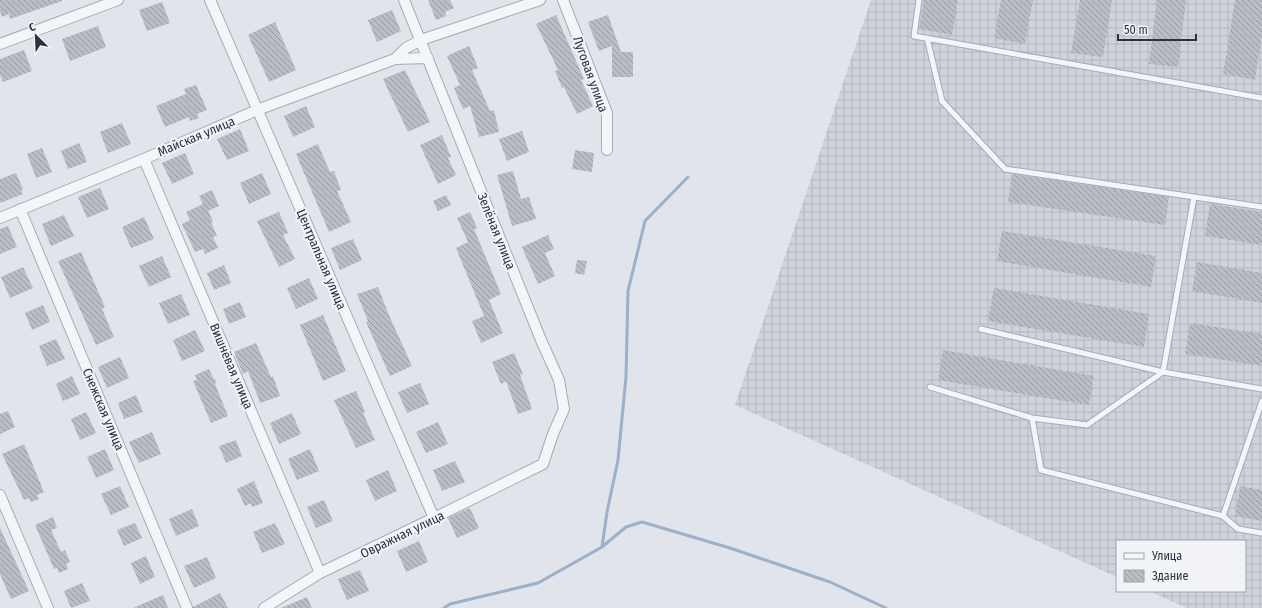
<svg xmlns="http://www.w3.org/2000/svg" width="1262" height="608" viewBox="0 0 1262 608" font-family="'Fira Sans Condensed',sans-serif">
	<defs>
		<pattern id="industrial-grid" width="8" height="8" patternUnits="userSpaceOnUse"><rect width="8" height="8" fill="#cfd3dc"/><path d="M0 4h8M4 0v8" fill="none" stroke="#b2b6be"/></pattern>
		<pattern id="building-back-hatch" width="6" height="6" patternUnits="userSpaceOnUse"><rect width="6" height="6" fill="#b8bdc6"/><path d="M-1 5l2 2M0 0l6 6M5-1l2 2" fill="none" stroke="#969aa2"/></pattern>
	</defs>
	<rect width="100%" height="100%" fill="#e1e4ea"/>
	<path fill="url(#industrial-grid)" d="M871,0H1262V608H1187L1149,591H1245V541H1117V577L735,405Z"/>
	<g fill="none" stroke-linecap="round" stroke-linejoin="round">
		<path stroke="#9db0c9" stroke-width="3" d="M602,547L607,512L618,460L626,377L628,291L645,221L688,177
			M444,608L450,604L538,583L602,547L626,527L642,522L730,548L830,582L886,608"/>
	</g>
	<path fill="url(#building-back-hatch)" d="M0,0H62V1L10,19L9,14L2,17L0,11Z
		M428,0H450L454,8L445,12L446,16L436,20Z
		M924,0H958L952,35L919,29Z
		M1001,0H1033L1025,44L994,38Z
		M1080,0H1112L1103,57L1071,53Z
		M1157,0H1186L1178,67L1149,64Z
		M1235,0H1262V34L1255,80L1223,74Z
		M162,2L170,23L147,31L139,10Z
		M392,10L401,31L377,42L368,20Z
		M556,15L584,79L581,80L593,106L577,114L564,87L562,88L555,71L558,70L536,24Z
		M608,15L621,52H633V77H612V46L599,51L588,22Z
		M275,22L296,70L269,82L248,35Z
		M98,26L106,47L70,61L62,39Z
		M469,46L478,68L472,70L490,111L494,110L499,132L479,137L470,106L463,109L454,88L460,85L447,56Z
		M24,50L32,71L3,82L0,75V59Z
		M405,70L430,122L408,132L383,79Z
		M196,85L207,110L197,114L199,118L190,121L189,117L165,127L156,106L186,94L184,89Z
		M306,106L315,127L293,137L284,116Z
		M122,123L131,144L108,153L100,132Z
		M240,129L249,151L227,160L217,139Z
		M522,131L529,152L507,161L499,139Z
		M442,135L451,157L448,158L456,175L438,184L420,145Z
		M79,143L87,162L68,169L61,151Z
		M318,144L330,172L334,171L341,190L337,191L351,222L329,232L296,154Z
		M42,148L52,172L36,178L27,154Z
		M575,150L594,153L592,172L572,169Z
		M185,153L194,174L172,184L162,163Z
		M513,171L521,199L529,197L536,219L512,226L497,175Z
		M16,173L23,189L21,190L23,194L0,203V179Z
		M262,173L271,194L249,204L240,183Z
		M1012,174L1169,197L1165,225L1008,202Z
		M100,188L109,209L87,218L78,197Z
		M212,190L219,206L208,211L213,221L211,222L217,236L213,237L218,248L205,254L203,249L195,252L182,224L190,220L186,212L203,204L199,196Z
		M446,195L451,205L438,211L433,201Z
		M1210,204L1262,212V245L1205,236Z
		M279,212L288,233L283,235L295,259L279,267L257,221Z
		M470,212L477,228L474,229L501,294L489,300L503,333L481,343L472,321L484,316L456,248L468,242L457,218Z
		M64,215L74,236L51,246L42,224Z
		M144,217L154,239L131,248L122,227Z
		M8,226L17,247L0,254V229Z
		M1002,231L1156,256L1151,287L997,261Z
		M548,235L554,249L545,253L555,276L538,284L522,247Z
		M353,239L362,260L340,270L331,248Z
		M81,252L105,307L102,309L114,337L96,345L58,261Z
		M162,256L171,277L149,287L139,266Z
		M577,260L587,261L584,275L575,273Z
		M1197,262L1262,273V303L1192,291Z
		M224,265L231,283L214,290L207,273Z
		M23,267L33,288L10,298L1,277Z
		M309,278L318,299L296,309L287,288Z
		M378,287L388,313L412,366L390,376L366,322L368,321L357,294Z
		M994,288L1149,314L1144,347L988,321Z
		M181,294L190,315L168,324L159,303Z
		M240,302L246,317L229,324L223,309Z
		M43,305L50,322L32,330L25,313Z
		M323,315L346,371L323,381L300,325Z
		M1190,323L1262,334V366L1185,354Z
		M195,330L205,351L182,361L173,340Z
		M56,339L65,359L47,366L39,346Z
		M256,343L271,377L273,376L280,396L260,403L248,371L243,374L234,352Z
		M943,350L1094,376L1089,405L938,380Z
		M514,353L523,374L520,375L532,409L518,414L506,381L501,384L492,362Z
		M120,357L129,378L107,388L98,367Z
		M209,369L213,378L215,379L216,382L215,384L228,416L211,423L193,381L197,380L195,375Z
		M72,376L80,394L63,401L56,384Z
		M420,383L429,404L407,413L398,392Z
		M356,391L365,412L363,413L375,440L356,448L334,400Z
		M136,395L143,412L124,419L118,403Z
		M8,411L15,427L0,434V414Z
		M86,412L96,433L80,440L71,419Z
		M292,413L301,434L279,444L270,423Z
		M438,422L448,444L426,453L416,432Z
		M152,432L161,454L139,463L129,442Z
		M236,440L242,456L226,463L219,446Z
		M24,444L44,492L37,495L39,499L31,502L29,498L24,500L2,454Z
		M105,449L114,470L96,478L87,457Z
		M310,449L319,471L297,480L288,459Z
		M455,461L465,482L442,491L433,470Z
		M388,470L397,491L375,501L366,480Z
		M254,481L263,503L252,507L251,503L245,506L237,489Z
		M120,486L129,507L111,515L101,494Z
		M1240,486L1262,490V521L1235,516Z
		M324,500L333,521L316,528L307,507Z
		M470,508L479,528L457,538L448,518Z
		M192,509L199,526L176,536L169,519Z
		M53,517L57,528L51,530L61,552L65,550L70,562L66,564L68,569L59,573L57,568L54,569L35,525Z
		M135,523L142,538L124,546L117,530Z
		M275,523L285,544L262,553L253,532Z
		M0,528L29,591L11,599L0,574Z
		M419,541L428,562L406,572L397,551Z
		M146,556L155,577L140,584L131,563Z
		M207,557L216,578L194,588L184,566Z
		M360,570L369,591L347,600L338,579Z
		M82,583L90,601L71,608L64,591Z
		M220,593L228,608H193V607Z
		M163,595L168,608H133Z
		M307,597L312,608H281Z"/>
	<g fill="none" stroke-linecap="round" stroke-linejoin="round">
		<defs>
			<path id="service" d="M919,0L914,36L1262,98
				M927,38L942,101L1005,169L1262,207
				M981,329L1163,372L1262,389
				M930,387L1032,418L1087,425L1163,372L1194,197
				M1032,418L1041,470L1223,516L1238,529L1262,533
				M1223,516L1262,401"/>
			<path id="minor" d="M210,0L434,518
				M563,0L607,113V150
				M0,44L118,0
				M395,59L406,48L421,40L540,0
				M144,159L320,573
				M20,209L187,608
				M0,218L144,159L257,110L395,59L428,58
				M0,495L48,608
				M264,608L320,573L434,518L543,464L553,434L564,409L559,380L541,340L404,0"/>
		</defs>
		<use href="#service" stroke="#a6abb4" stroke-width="7"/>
		<use href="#minor" stroke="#a6abb4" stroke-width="12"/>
		<use href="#service" stroke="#f4f5f8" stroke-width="5"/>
		<use href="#minor" stroke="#f4f5f8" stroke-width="10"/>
	</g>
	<g text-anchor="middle" stroke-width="4" stroke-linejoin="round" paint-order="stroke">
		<g font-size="13" fill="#2a3141" stroke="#f1f3f7">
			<text transform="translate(591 74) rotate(70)" y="5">Луговая улица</text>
			<text transform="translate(196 136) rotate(-23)" y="5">Майская улица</text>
			<text transform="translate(497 231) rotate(68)" y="5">Зелёная улица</text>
			<text transform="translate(322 259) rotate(67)" y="5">Центральная улица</text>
			<text transform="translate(232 366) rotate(67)" y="5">Вишнёвая улица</text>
			<text transform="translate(104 409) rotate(67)" y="5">Снежская улица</text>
			<text transform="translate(402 534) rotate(-26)" y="5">Овражная улица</text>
		</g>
	</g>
	<rect x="1116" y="540" width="130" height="52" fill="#f1f3f7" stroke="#a1a5ae"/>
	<rect x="1124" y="553" width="20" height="6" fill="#f4f5f8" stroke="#a1a5ae"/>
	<text x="1152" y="560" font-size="12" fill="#2a3141">Улица</text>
	<rect x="1124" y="570" width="20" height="12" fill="url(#building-back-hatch)" stroke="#a1a5ae"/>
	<text x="1152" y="580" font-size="12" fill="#2a3141">Здание</text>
	<g transform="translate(36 36) rotate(336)" stroke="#f1f3f7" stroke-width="3" paint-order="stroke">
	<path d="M0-3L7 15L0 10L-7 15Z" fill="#2a3141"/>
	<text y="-6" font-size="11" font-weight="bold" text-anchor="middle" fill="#2a3141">С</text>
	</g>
	<path d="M1118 34v6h78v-6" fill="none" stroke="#2a3141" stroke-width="2"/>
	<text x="1124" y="34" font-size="12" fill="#2a3141" stroke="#f1f3f7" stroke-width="3" paint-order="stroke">50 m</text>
</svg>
